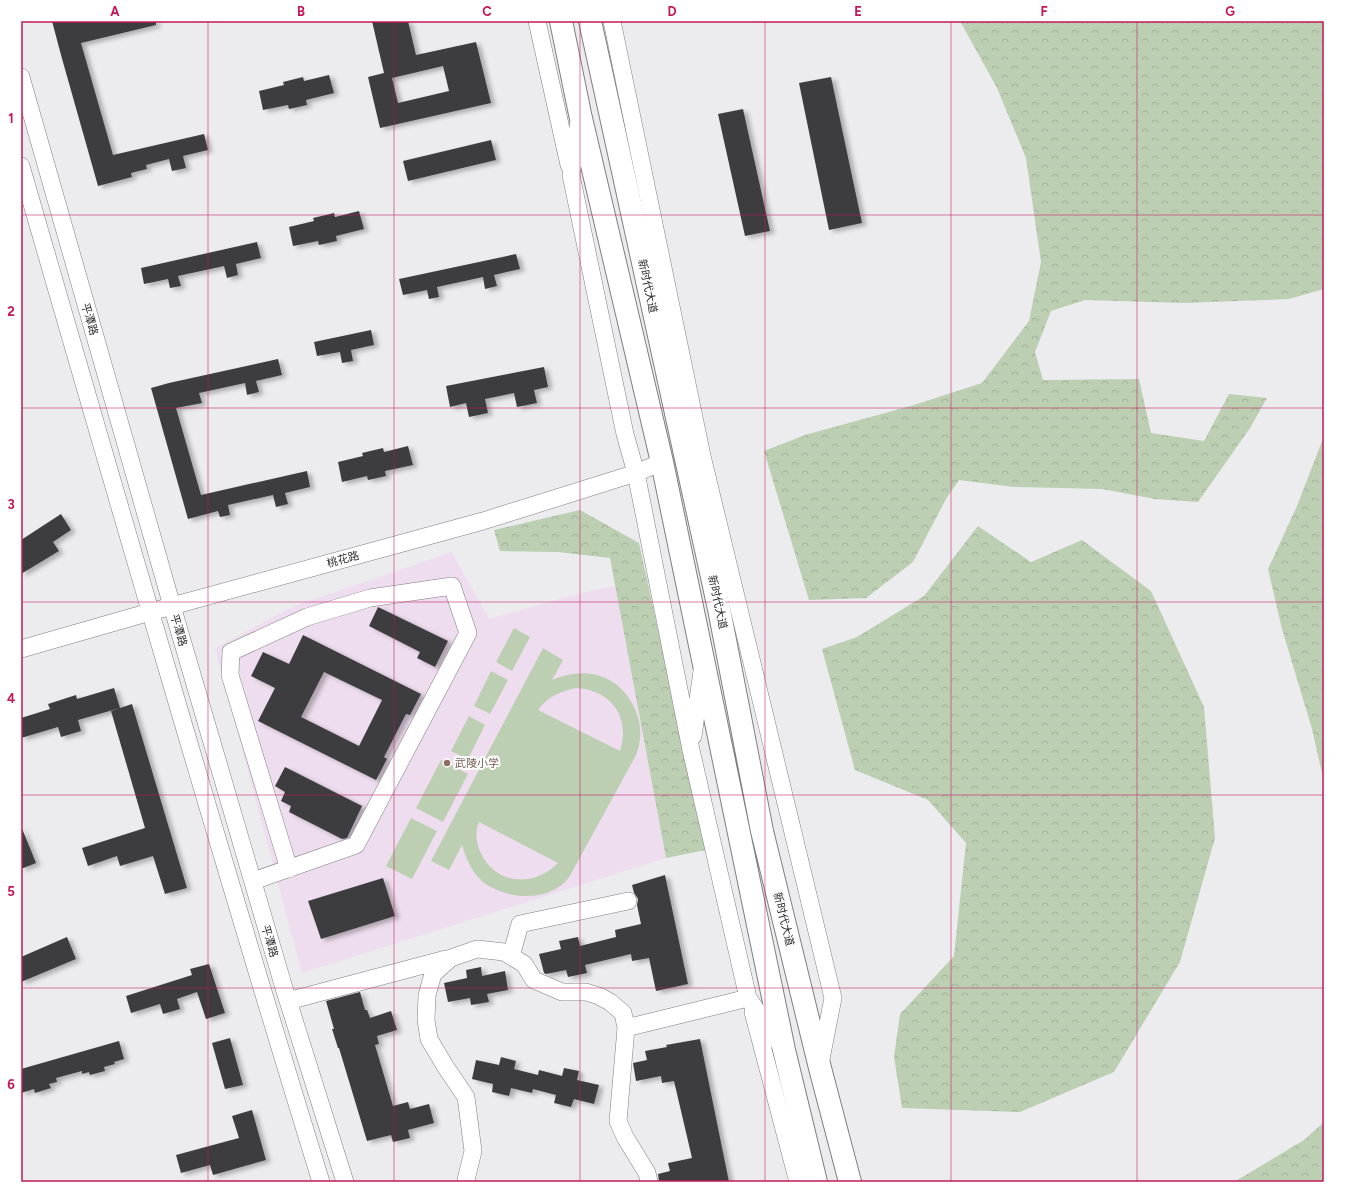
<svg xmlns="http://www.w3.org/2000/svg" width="1345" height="1203" viewBox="0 0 1345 1203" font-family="Figtree,'Noto Sans SC',sans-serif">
	<defs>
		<pattern id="forest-crowns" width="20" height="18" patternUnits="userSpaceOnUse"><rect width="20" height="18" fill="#bccfb3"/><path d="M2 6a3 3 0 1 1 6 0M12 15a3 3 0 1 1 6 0" fill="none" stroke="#a2b29a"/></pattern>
		<filter id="shadow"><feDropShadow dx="4.5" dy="2.5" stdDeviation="2" flood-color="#0004"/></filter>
	</defs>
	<rect width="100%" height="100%" fill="#ececef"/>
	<path fill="#ede" d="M452,552L489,619L581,593L615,586L666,858L302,973L215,648L294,606Z"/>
	<path fill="url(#forest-crowns)" d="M960,21H1324V289L1289,299L1183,303L1085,300L1051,311L1035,352L1043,380L1139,379L1151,433L1204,441L1229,394L1267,398L1250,428L1198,502L1155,499L1102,489L1014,487L959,480L946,499L913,562L866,598L809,600L764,451L805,435L914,405L982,383L1029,321L1041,262L1026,158L997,88Z
		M1324,436V782L1312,729L1282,629L1268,569L1297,506Z
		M580,510L639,543L706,850L666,858L610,558L558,552L500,551L494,530Z
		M978,526L1031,562L1082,540L1151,591L1204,707L1215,838L1180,962L1114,1072L1020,1112L902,1108L894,1057L900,1014L954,956L966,843L928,800L855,770L822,649L857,637L924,596Z
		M1324,1122V1182H1234L1304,1140Z"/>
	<path fill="#bccfb3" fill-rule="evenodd" d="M514,628L530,637L512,671L496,662Z
		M543,648L563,660L552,680C586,665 620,675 635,709C642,725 642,742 635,757L572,872C570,875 568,879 565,882C547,899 518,899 497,890C492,887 485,885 481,880C471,871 466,858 462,845L449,870L431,861ZM576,688C611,690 631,717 620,751L538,710C547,697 561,691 576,688ZM479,822L558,863C534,888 494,885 480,851C476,842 475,831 479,822Z
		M491,671L508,680L490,714L474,706Z
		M469,716L485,725L468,759L451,751Z
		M441,760L468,774L443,822L416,808Z
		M411,818L437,831L412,879L386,866Z"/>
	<path fill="#3e3e41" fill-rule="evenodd" filter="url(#shadow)" d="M52,21H156V25L81,43L113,155L204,134L208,150L183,156L186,168L172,171L169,159L146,165L147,169L131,173L132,177L98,186L61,55Z
		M372,21H408L416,55L476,42L491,103L380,128L368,77L384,73ZM443,66L449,91L398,103L392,78Z
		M329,75L334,93L306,100L307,105L289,109L288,105L263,110L259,91L284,85L283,82L303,77L304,81Z
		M831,77L862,223L829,230L799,83Z
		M743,109L770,231L745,236L718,114Z
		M491,140L496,160L408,181L403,161Z
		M359,211L364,229L336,236L337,241L319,245L318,241L293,246L289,227L314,221L313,218L334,213L335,217Z
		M257,242L261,258L236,264L238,275L227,278L224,266L178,276L181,286L170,288L168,279L144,284L141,268Z
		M516,254L520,269L494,275L497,286L485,289L483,277L437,287L439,297L429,299L427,290L403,295L399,279Z
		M371,330L374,345L351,350L353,361L342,363L340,352L317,356L314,342Z
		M278,359L282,375L256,381L259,392L247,395L245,383L199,393L202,403L176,408L201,495L307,471L310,487L285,493L288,504L276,507L273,495L228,505L230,515L220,517L218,511L188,519L151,388L169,383Z
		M544,367L548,387L534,390L537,403L517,407L514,393L485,399L488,413L469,417L466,403L450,407L446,386Z
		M408,446L413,465L385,471L386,476L368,480L367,476L342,482L338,462L363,456L362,453L383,448L384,452Z
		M61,514L71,530L53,542L59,551L21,574V540Z
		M378,607L448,641L435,667L417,658L420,652L369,626Z
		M303,635L421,694L410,715L406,714L384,757L387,759L376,780L258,721L275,688L251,676L263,652L289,664ZM324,672L382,700L359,746L301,717Z
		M114,688L120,708L78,720L81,731L61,737L58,727L21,738V718L50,709L48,704L76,695L77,699Z
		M132,704L187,888L165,894L153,856L120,866L117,856L88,866L82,848L145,828L111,711Z
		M285,767L362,806L347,838L342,839L289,812L291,806L281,801L285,792L275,786Z
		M21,826L36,863L21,869Z
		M665,875L688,984L656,991L649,958L632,961L631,954L585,965L587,973L568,977L566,970L546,974L544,973L539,954L561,949L559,941L578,937L580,946L616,937L615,930L641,924L637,905L638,899L634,893L632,885Z
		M383,878L395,916L321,939L308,901Z
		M67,937L76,959L21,982V957Z
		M209,964L225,1013L206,1019L197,992L177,999L180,1009L163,1014L160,1004L131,1013L126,996L192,975L190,969Z
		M481,967L482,976L505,971L508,990L487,994L489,1002L471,1005L470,998L448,1002L444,983L467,978L466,970Z
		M360,992L365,1010H367L370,1018L391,1011L397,1030L377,1036L379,1044L375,1045L393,1106L408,1102L410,1109L429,1104L434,1123L408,1130L410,1138L393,1142L391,1135L367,1141L339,1048H338L332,1029H334L326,1001Z
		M230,1038L243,1085L225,1089L212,1043Z
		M700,1039L729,1182H659L658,1174L670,1171L668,1163L692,1158L674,1081L662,1083L661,1076L636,1081L633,1063L647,1060L645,1051L667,1047L666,1045Z
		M119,1041L124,1059L114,1062L115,1064L104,1067L105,1071L90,1075L89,1072L82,1074V1071L56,1078L57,1082L49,1084L51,1088L35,1093L34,1089L21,1093V1069Z
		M501,1057L516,1061L514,1069L538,1075L539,1070L562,1076L564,1068L579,1071L577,1080L599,1085L594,1104L574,1099L571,1107L554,1103L556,1095L533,1089L532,1093L511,1088L509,1096L492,1092L493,1084L472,1079L476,1060L499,1065Z
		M252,1110L266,1160L213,1175L210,1165L181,1173L176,1155L239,1138L232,1116Z"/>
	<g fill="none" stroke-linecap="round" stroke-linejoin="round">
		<defs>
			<path id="minor" d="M537,21L569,165
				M612,21L702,456L833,998L820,1064
				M21,77L172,606L284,988L345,1182
				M579,122L571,175L625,434L636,473L691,750L748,998L781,1046
				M21,166C119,505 217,844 321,1182
				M21,649L150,612L483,521L636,473L662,462
				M693,736L702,671
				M253,881L356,845L468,633L452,586L370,598L307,617L231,652L230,675L289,869
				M511,956L520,924L628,901
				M288,1001L446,959
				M753,1012L798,1182
				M626,1028L748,998
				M467,1182L466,1180L473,1151L466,1097L445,1066L429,1039L426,1020L427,995L433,974L451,958L477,949L504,952L524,964L534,980L562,992H586L599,996L610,1002L623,1013L626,1028L618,1121L625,1137L647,1173L649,1182"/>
			<path id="major" d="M561,21L580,114L662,462L784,1050L816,1182
				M590,21L719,609L762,831L820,1068L850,1182"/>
		</defs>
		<use href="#minor" stroke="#7f7f82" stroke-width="18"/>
		<use href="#major" stroke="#7f7f82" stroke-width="24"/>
		<use href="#minor" stroke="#fff" stroke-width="17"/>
		<use href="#major" stroke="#fff" stroke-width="22"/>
	</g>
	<path fill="none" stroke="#c2185b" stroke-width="1" stroke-opacity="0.55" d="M208,21V1182M394,21V1182M580,21V1182M765,21V1182M951,21V1182M1137,21V1182M21,215H1324M21,408H1324M21,602H1324M21,795H1324M21,988H1324"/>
	<circle fill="#8d6e63" stroke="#fff" stroke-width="1.5" cx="447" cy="763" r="4"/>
	<g text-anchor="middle" stroke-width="4" stroke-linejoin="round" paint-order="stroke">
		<g font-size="11" fill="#2c2c2d" stroke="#fff">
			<text transform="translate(648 286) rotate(78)" y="4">新时代大道</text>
			<text transform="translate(90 319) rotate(74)" y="4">平潭路</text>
			<text transform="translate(343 559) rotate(-15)" y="4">桃花路</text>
			<text transform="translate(718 602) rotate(78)" y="4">新时代大道</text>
			<text transform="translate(179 630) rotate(74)" y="4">平潭路</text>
			<text transform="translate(784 919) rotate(76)" y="4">新时代大道</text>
			<text transform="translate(270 941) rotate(74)" y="4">平潭路</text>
		</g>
		<g font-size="11" fill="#785e54" stroke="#fff" text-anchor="start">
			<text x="455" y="767">武陵小学</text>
		</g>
	</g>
	<rect width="1345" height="1203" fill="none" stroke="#ffffff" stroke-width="44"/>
	<rect x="22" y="22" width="1301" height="1159" fill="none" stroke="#c2185b" stroke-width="1.5"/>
	<g font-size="13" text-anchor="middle" font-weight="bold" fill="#c2185b">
		<text x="115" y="16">A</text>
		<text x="301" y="16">B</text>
		<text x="487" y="16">C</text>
		<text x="672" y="16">D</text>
		<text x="858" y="16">E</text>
		<text x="1044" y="16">F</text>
		<text x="1230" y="16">G</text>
		<text x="11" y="123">1</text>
		<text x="11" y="316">2</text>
		<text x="11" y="509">3</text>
		<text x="11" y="703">4</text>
		<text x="11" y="896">5</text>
		<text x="11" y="1089">6</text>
	</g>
</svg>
